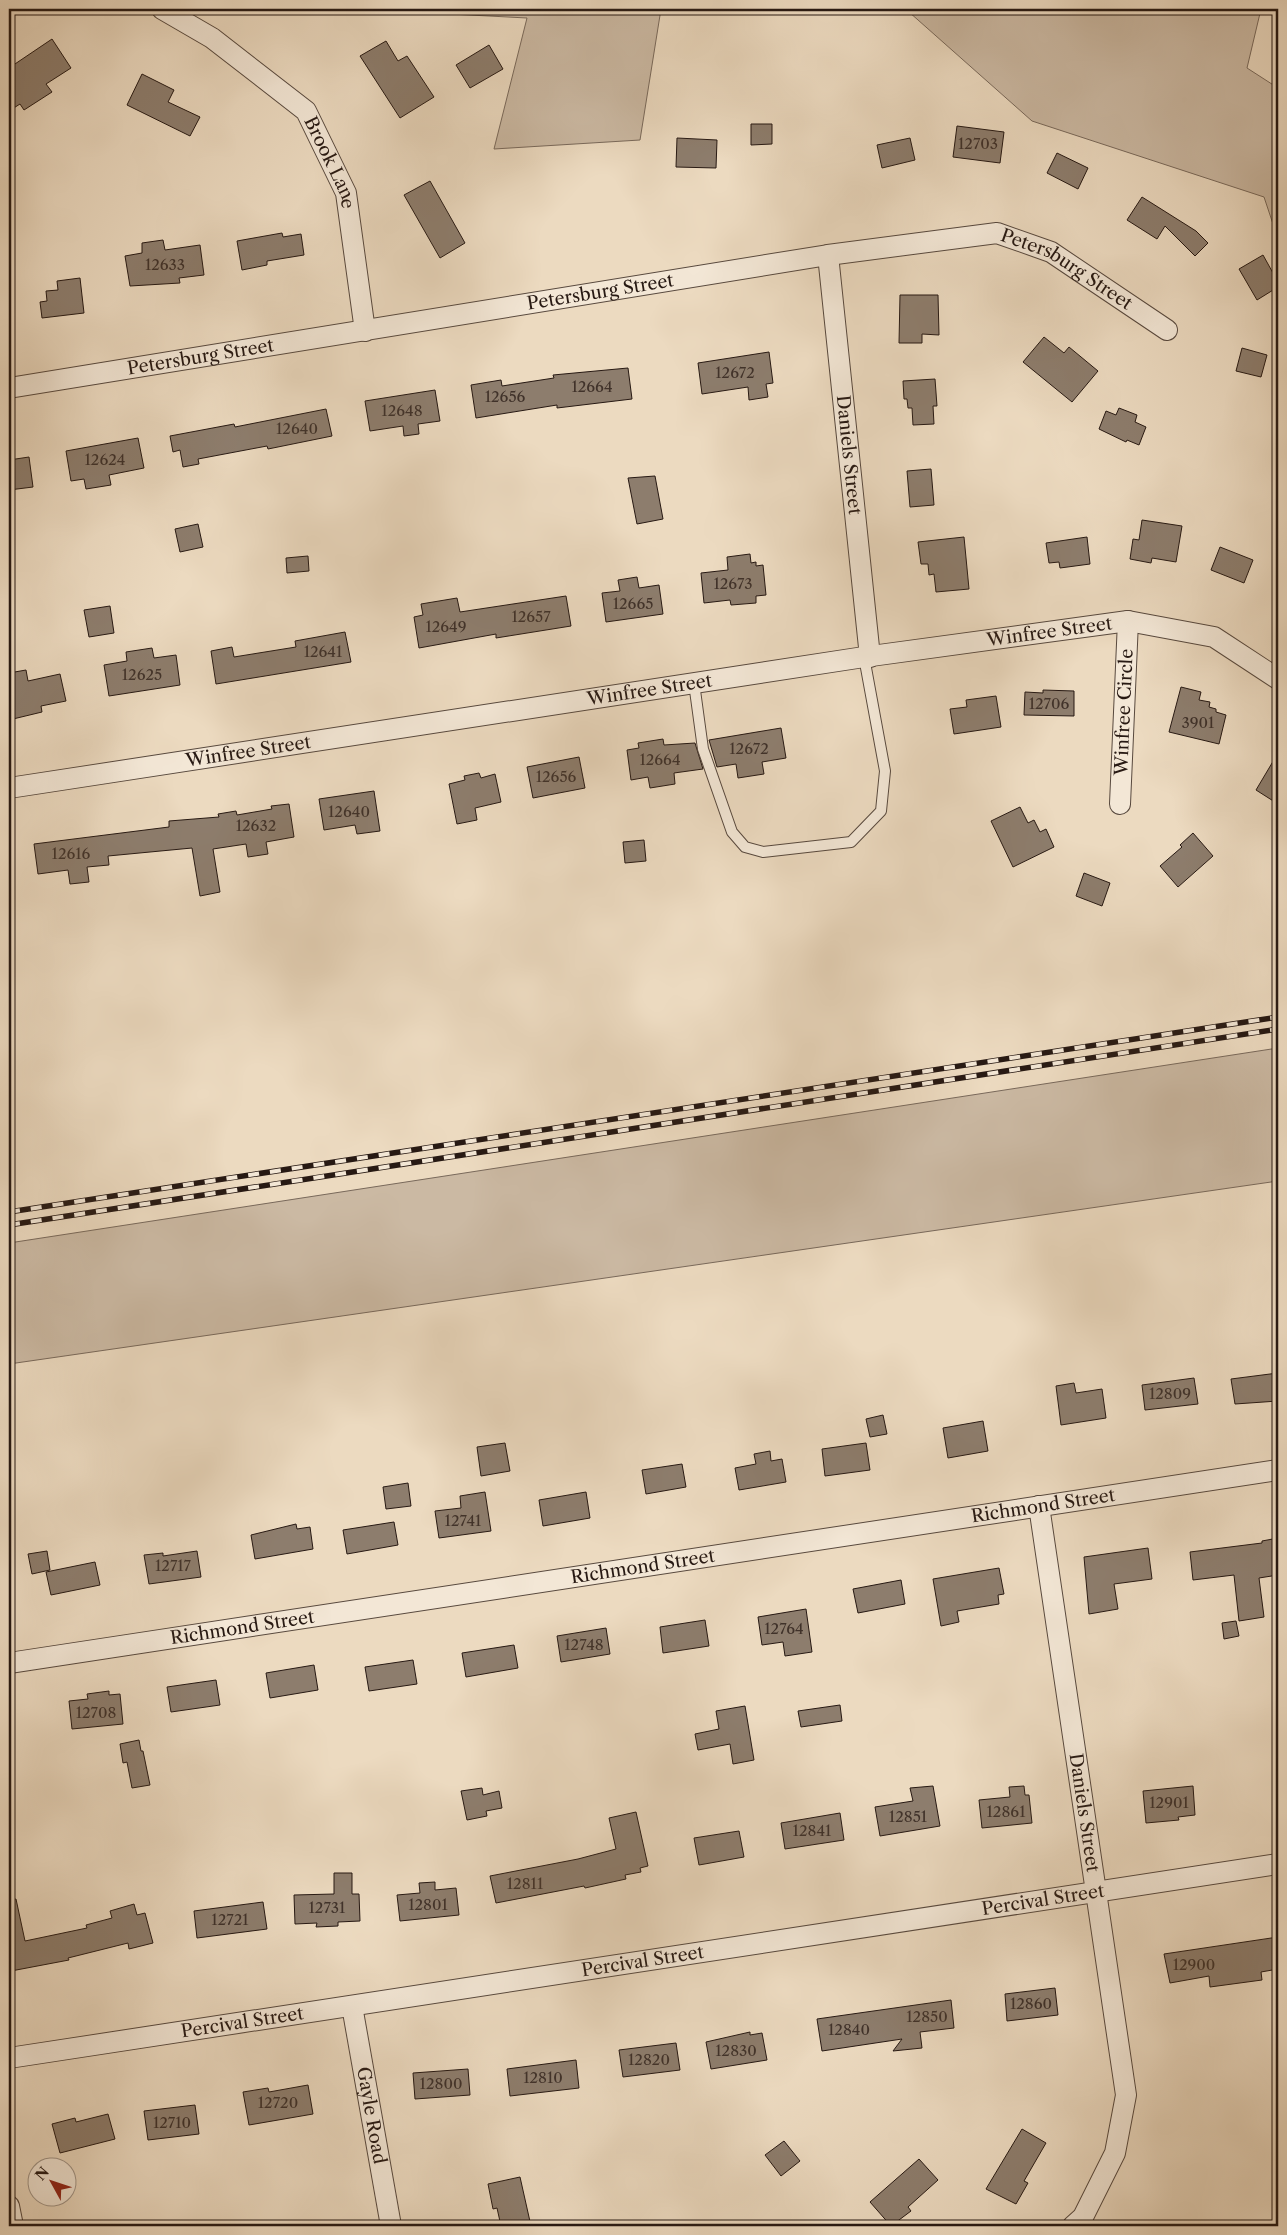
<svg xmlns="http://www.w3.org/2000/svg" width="1287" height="2235" viewBox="0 0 1287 2235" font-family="'Libre Caslon Text',serif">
	<rect width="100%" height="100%" fill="#ecdac0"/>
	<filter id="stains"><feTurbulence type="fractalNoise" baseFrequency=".004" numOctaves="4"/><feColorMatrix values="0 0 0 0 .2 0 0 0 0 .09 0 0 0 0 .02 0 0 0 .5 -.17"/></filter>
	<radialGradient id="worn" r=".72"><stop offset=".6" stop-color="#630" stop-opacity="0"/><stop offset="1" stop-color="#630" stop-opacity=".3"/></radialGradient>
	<path fill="#cbb9a3" stroke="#79695b" d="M424,9H661L640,140L494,149L527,18L431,13Z
		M752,9H1261L1247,68L1278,88V239L1264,197L1032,121L909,12Z
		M1278,1048V1181L9,1364V1243Z"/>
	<path fill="#8d7d6d" stroke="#271913" d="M52,39L71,68L46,84L52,92L24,110L20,104L9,111V68Z
		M386,41L398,61L407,56L434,97L400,118L360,56Z
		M489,45L503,69L470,88L456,65Z
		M142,74L174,90L168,102L200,117L190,136L127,105Z
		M751,124H772V144L751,145Z
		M957,126L1004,132L1000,163L953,157Z
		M677,138L717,140L716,168L676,167Z
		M910,138L915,160L882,168L877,145Z
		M1057,153L1088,168L1078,189L1047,173Z
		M430,181L465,243L440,258L404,195Z
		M1142,197L1196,231L1208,243L1195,256L1165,226L1157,239L1127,220Z
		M282,233L283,237L301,234L304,255L267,261V265L242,270L237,241Z
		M163,240L165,250L200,245L204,275L179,278L180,283L130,286L125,256L142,253V243Z
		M1263,255L1278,282V287L1257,300L1239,269Z
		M80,278L84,313L42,318L40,302L47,301L46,291L58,290L57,281Z
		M900,295H938L939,335L922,334V343H899Z
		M1044,337L1064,353L1069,347L1098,371L1072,402L1023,362Z
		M1242,348L1267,355L1261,377L1236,371Z
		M769,352L773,383L766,384L768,397L749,400L748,387L702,394L698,363Z
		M628,368L632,399L557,408V405L476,418L471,385L501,380L502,386L554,378L553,375Z
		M935,379L937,406H933L934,424L913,425L912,408H908L907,399H904L903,381Z
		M435,390L440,421L418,424L419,434L404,436L403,426L370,431L365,401Z
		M1119,408L1137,415L1135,422L1146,427L1139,445L1127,440L1126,442L1099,429L1106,411L1116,415Z
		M326,409L332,436L268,449L267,446L198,459L199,464L183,467L180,450L173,452L170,436L234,424L235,427Z
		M138,438L144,468L109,475L111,485L86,489L84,479L71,481L66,451Z
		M29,457L33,487L9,490V460Z
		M931,469L934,505L910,507L907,471Z
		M655,476L663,519L637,524L628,478Z
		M1142,520L1182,526L1176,562L1152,558L1151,563L1130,559L1133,539L1139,540Z
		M198,524L203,547L180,552L175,529Z
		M964,537L969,589L936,592L934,574L929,575L928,564H921L918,542Z
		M1087,537L1090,564L1060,568L1059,562L1049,563L1046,543Z
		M1220,547L1253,560L1244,583L1211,570Z
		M750,554L751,563L756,562V566L763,565L766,595L756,596V603L731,605L730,600L704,603L701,573L728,570L727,557Z
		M308,556L309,571L287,573L286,558Z
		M637,577L639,588L659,585L663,614L606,622L602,593L620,591L618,580Z
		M566,596L571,626L496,638V634L419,648L414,617L423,615L421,604L457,598L460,612Z
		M110,606L114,633L89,637L84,610Z
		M345,632L351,662L216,684L211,651L232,647L234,657L296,647L295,641Z
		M152,648L154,658L176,655L180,685L109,696L104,665L127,661L126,652Z
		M26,670L28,681L60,674L66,701L41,706L42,712L13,719L9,697V673Z
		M1181,687L1201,692L1199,700L1210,702L1209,707L1216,709V712L1226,715L1219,744L1169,732Z
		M1043,690L1074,691V716L1024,715L1025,692L1043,693Z
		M996,696L1001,727L954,734L950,709L967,707L966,700Z
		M781,728L786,758L762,762L764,774L738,778L736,764L717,767L709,740Z
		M663,739L664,745L695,743L703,769L674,773L675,784L650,788L648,777L631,780L627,750L639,748L638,743Z
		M1278,753V804L1256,790Z
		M579,757L585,788L533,798L527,767Z
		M479,773L481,778L495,774L501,802L475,808L477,820L457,824L449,784L465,780L464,776Z
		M374,791L380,831L357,834L355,825L324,830L319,799Z
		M289,804L294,837L266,842L268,854L248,857L246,844L213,849L220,892L200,896L192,848L108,856L109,865L87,867L89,882L70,884L68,870L38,874L34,844L169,827V821L219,817L218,814L236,811L237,815L272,809L271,806Z
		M1020,807L1028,823L1034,820L1040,832L1046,829L1054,847L1013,867L991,821Z
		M1193,833L1213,856L1178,887L1160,866L1182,847L1180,845Z
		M644,840L646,861L625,863L623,842Z
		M1084,873L1110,883L1102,906L1076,896Z
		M1278,1373V1401L1235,1404L1231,1379Z
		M1194,1378L1198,1404L1145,1410L1142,1385Z
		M1074,1383L1076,1393L1102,1389L1106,1418L1061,1425L1056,1386Z
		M883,1415L887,1434L870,1437L866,1419Z
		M983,1421L988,1451L948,1458L943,1428Z
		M505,1443L510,1471L481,1476L477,1447Z
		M866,1443L870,1470L825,1476L822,1449Z
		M770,1451L771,1461L782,1459L786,1482L739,1490L735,1468L756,1464L754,1454Z
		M682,1464L686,1487L646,1494L642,1470Z
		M408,1483L411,1506L386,1509L383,1487Z
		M485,1492L491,1531L439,1538L435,1511L461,1508L460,1496Z
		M586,1492L590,1518L543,1526L539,1500Z
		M394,1522L398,1545L347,1554L343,1530Z
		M296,1524L297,1529L310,1527L313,1549L255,1559L251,1535Z
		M1278,1538V1575L1259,1578L1264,1617L1239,1621L1234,1575L1193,1580L1190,1552L1262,1543V1541Z
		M1148,1548L1152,1579L1114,1584L1118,1609L1089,1614L1084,1557Z
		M47,1551L50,1570L32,1574L28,1554Z
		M197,1551L201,1577L149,1584L144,1555L163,1553V1556Z
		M95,1562L100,1585L51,1595L46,1572Z
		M999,1568L1004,1594L998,1595L999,1604L957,1611L959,1622L941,1626L933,1579Z
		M901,1580L905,1604L858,1613L853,1589Z
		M806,1609L812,1652L785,1656L783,1642L762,1645L758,1617Z
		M705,1620L709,1646L663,1653L660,1627Z
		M1236,1621L1239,1636L1224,1639L1222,1623Z
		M606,1628L610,1654L561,1662L557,1636Z
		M514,1645L518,1668L466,1677L462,1653Z
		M413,1660L417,1684L369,1691L365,1667Z
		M314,1665L318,1690L270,1698L266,1673Z
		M216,1680L220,1705L171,1712L167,1687Z
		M109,1691V1695L120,1694L123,1724L72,1729L69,1701L88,1699L87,1694Z
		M840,1705L842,1721L801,1727L798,1711Z
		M745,1706L754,1760L733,1764L730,1744L698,1750L695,1734L719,1729L716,1711Z
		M139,1740L141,1751H143L150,1785L132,1788L127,1762L123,1763L120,1744Z
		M933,1786L940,1826L880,1836L875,1807L913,1801L910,1788Z
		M1024,1786L1025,1795H1029L1032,1823L982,1828L979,1800L1010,1797L1009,1787Z
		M1193,1786L1195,1815L1178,1817L1179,1820L1146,1823L1143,1791Z
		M482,1788L483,1795L499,1791L502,1808L486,1811L487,1816L467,1820L461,1791Z
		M636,1812L648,1866L640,1868L641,1872L625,1875L626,1879L585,1888L584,1886L496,1903L490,1876L578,1859L616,1849L609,1818Z
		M840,1813L844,1840L785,1849L781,1823Z
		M739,1831L744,1857L699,1865L694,1838Z
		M334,1873H352V1894H359L360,1921L338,1922V1926L316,1927L317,1923L295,1924L294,1895L334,1894Z
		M435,1882V1890L456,1888L459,1915L400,1921L397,1895L420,1893L419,1883Z
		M16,1899L25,1941L87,1928L86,1925L112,1918L110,1911L134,1904L137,1915L145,1913L153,1943L129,1949L128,1943L68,1958L69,1960L11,1971L9,1958V1900Z
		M263,1902L267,1929L197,1938L194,1911Z
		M1278,1937V1969L1261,1972L1262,1980L1210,1987L1209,1976L1170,1983L1164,1954Z
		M1055,1988L1058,2015L1007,2021L1005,1994Z
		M951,2000L954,2028L920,2032L922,2048L893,2051L902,2039L822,2051L817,2019Z
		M750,2032V2035L762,2033L767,2060L711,2069L706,2042Z
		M676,2043L680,2070L623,2077L619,2050Z
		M576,2060L579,2088L510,2096L507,2069Z
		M468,2069L470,2095L415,2099L413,2073Z
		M308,2085L313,2114L249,2125L243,2092L268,2088L269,2092Z
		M195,2105L199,2134L148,2140L144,2111Z
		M108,2114L115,2139L60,2153L52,2124L75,2118L76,2122Z
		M1022,2129L1046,2143L1024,2181L1028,2183L1016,2204L986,2189Z
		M784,2141L800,2161L781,2176L765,2155Z
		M919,2159L938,2180L908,2207L911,2211L891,2226L870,2202Z
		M520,2177L531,2226H501L497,2208L493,2209L488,2184Z"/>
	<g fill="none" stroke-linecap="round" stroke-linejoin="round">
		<defs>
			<path id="service" d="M694,683L703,749L732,832L745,847L763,852L851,842L881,811L885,771L864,657"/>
			<g id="minor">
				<path id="s1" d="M162,9L212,38L306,111L346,193L365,331"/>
				<path id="s2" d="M828,255L870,657"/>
				<path id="s3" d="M9,388L828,255L997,233L1051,252L1167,330"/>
				<path id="s4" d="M9,788L864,657L1128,621L1214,637L1278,679"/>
				<path id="s5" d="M1120,804L1128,621"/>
				<path id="s6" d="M1039,1506L1126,2095L1115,2153L1083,2217L1073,2226"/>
				<path id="s7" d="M9,1663L1278,1470"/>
				<path id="s8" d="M352,2006L391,2226"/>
				<path id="s9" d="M9,2058L1278,1864"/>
				<path d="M9,2206L13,2226"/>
			</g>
		</defs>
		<use href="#service" stroke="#58493e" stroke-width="12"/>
		<use href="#minor" stroke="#58493e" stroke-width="22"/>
		<use href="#service" stroke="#f3e7d6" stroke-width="10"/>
		<use href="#minor" stroke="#f3e7d6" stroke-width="20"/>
		<defs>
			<path id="rail" d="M9,1212L1278,1017
				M9,1225L1278,1029"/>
		</defs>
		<use href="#rail" stroke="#271913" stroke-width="5.5"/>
		<use href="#rail" stroke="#f3e7d6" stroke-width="4" stroke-dasharray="11" stroke-linecap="butt"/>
	</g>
	<g text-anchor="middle" stroke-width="4" stroke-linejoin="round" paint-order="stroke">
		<g font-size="15" fill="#40322a">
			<text x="978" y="149">12703</text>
			<text x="165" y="270">12633</text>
			<text x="735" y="378">12672</text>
			<text x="592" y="392">12664</text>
			<text x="505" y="402">12656</text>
			<text x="402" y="416">12648</text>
			<text x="297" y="434">12640</text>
			<text x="105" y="465">12624</text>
			<text x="733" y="589">12673</text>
			<text x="633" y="609">12665</text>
			<text x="531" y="622">12657</text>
			<text x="446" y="632">12649</text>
			<text x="323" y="657">12641</text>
			<text x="142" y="680">12625</text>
			<text x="1049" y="709">12706</text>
			<text x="1198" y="728">3901</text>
			<text x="749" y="754">12672</text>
			<text x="660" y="765">12664</text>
			<text x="556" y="782">12656</text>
			<text x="349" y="817">12640</text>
			<text x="256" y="831">12632</text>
			<text x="71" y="859">12616</text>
			<text x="1170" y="1399">12809</text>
			<text x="463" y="1526">12741</text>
			<text x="173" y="1571">12717</text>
			<text x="784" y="1634">12764</text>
			<text x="584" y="1650">12748</text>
			<text x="96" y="1718">12708</text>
			<text x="1169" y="1808">12901</text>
			<text x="1006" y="1817">12861</text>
			<text x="908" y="1822">12851</text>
			<text x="812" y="1836">12841</text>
			<text x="525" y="1889">12811</text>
			<text x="428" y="1910">12801</text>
			<text x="327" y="1913">12731</text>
			<text x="230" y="1925">12721</text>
			<text x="1194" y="1970">12900</text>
			<text x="1031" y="2009">12860</text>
			<text x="927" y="2022">12850</text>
			<text x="849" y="2035">12840</text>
			<text x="736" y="2056">12830</text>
			<text x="649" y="2065">12820</text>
			<text x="543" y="2083">12810</text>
			<text x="441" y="2089">12800</text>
			<text x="278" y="2108">12720</text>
			<text x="172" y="2128">12710</text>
		</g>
		<g font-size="18" fill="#271913" stroke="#f3e7d6">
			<text dy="6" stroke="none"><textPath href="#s1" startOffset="234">Brook Lane</textPath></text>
			<text dy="6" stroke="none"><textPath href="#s3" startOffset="1079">Petersburg Street</textPath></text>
			<text dy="6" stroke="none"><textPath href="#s3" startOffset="599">Petersburg Street</textPath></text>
			<text dy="6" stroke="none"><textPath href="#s3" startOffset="194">Petersburg Street</textPath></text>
			<text dy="6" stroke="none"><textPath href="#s2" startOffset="201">Daniels Street</textPath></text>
			<text dy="6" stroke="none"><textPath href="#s4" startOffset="1052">Winfree Street</textPath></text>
			<text dy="6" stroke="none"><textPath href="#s4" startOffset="648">Winfree Street</textPath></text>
			<text dy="6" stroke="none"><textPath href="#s5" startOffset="92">Winfree Circle</textPath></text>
			<text dy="6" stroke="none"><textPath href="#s4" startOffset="242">Winfree Street</textPath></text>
			<text dy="6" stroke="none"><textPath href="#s7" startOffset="1046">Richmond Street</textPath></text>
			<text dy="6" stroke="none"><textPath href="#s7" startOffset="641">Richmond Street</textPath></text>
			<text dy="6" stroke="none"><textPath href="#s7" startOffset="236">Richmond Street</textPath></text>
			<text dy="6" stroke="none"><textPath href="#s6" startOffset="310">Daniels Street</textPath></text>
			<text dy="6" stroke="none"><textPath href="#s9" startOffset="1046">Percival Street</textPath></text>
			<text dy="6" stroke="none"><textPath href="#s9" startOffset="641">Percival Street</textPath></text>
			<text dy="6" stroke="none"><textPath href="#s9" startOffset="236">Percival Street</textPath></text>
			<text dy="6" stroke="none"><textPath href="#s8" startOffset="111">Gayle Road</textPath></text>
		</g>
	</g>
	<rect width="1287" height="2235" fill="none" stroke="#ecdac0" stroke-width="30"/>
	<rect x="10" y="10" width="1267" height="2215" fill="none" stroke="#271913" stroke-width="2.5"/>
	<rect x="15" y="15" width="1257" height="2205" fill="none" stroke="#271913"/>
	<g transform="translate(52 2182) rotate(310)"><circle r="24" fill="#f3e7d6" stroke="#a19588"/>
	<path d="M0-4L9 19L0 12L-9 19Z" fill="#8f2418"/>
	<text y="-8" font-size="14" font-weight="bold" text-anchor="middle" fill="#271913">N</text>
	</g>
	<rect width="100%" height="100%" filter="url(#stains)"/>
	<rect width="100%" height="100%" fill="url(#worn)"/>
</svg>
